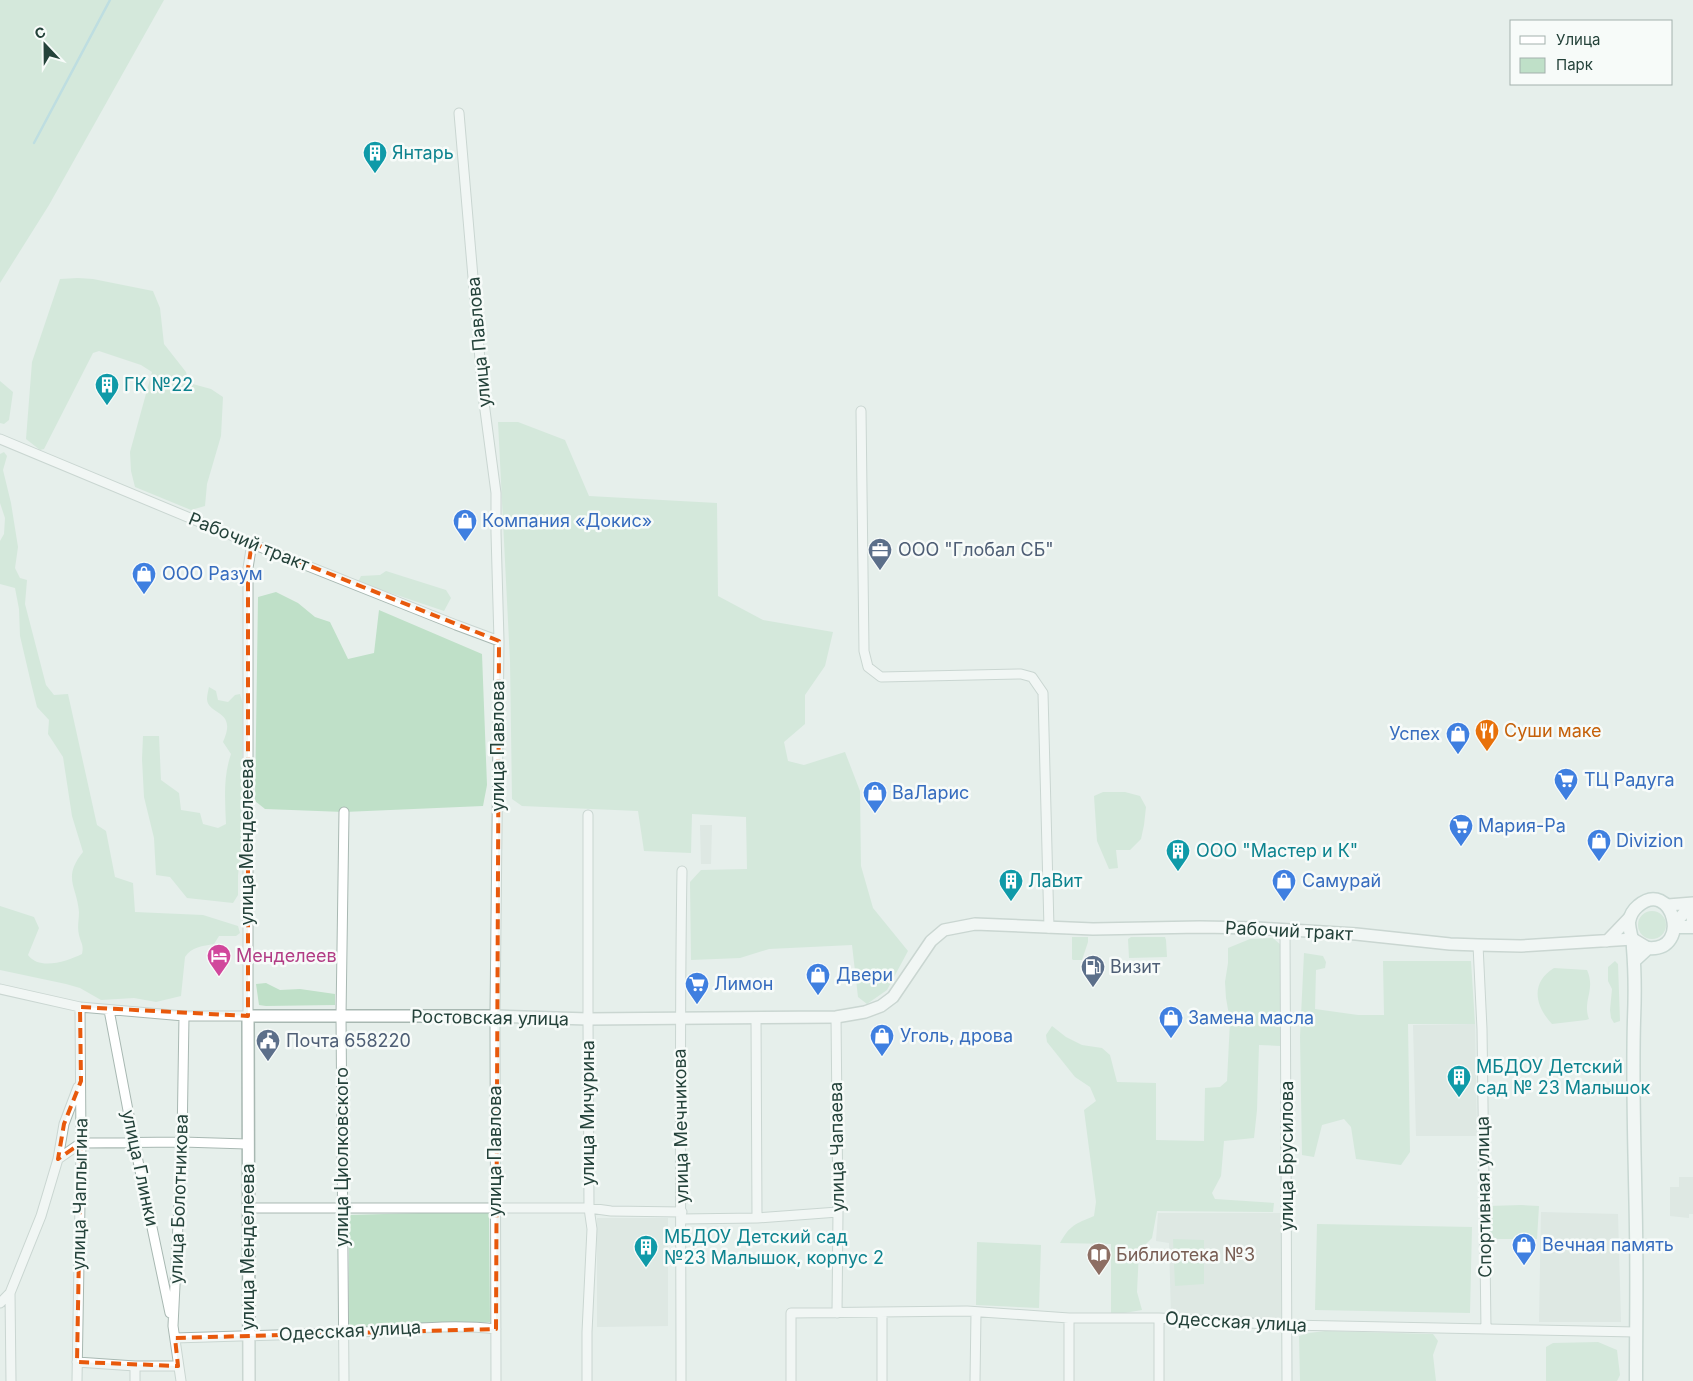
<svg xmlns="http://www.w3.org/2000/svg" width="1693" height="1381" viewBox="0 0 1693 1381" font-family="Inter,sans-serif">
	<rect width="100%" height="100%" fill="#e6efeb"/>
	<path fill="#d4dfda" d="M700,825H712L711,864H701Z
		M1475,1024L1477,1136H1416L1413,1025Z
		M1679,1177H1693V1214H1689V1218L1670,1216V1187H1679Z
		M1541,1212L1618,1214L1621,1322H1539Z
		M1158,1213H1281V1319L1171,1314L1169,1243L1156,1241Z
		M597,1218H668V1326L597,1327Z"/>
	<path fill="#bfe0c8" d="M0,0H164L49,205L0,283Z
		M78,278L93,279L153,291L160,308L164,344L186,372L189,383L211,389L223,397L221,436L207,484L205,506L191,510L135,487L131,471L130,452L152,372L141,365L99,351L93,353L44,449L40,450L26,439L32,362L60,279Z
		M0,381L13,392L9,420L4,424L0,423Z
		M498,422H518L565,440L589,496L717,503L718,596L763,620L833,632L825,666L805,695V724L784,742L788,761L804,765L845,752L860,791L861,866L873,908L908,951L887,990L867,1004L858,997L852,945L769,949L740,958L691,960L690,882L701,870L747,869L746,817L692,814L691,853L644,851L638,811L522,806L512,799L510,661Z
		M4,452L7,456L3,470L11,503L18,547L15,568L20,578L27,580L25,604L46,685L54,695L68,694L97,825L106,831L115,877L133,883L135,912L203,915L238,926L240,933L236,936H219L214,944C203,946 191,947 185,957L181,996L156,1002L134,998L101,1000L80,988L66,984L0,970V906L34,917L39,928L28,955C40,971 67,961 82,954C84,944 81,944 79,935C77,927 79,920 79,912C77,886 62,878 83,852L72,816L63,757L48,734L49,720L37,707L31,683L20,636L19,609L15,588L0,584V541L4,534L5,518L0,503V454Z
		M386,571L446,590L451,598L444,611L358,582L361,576L380,575Z
		M276,592L298,603L315,617L330,622L348,659L374,653L379,610L482,654L487,785L483,806L344,812L265,809L255,801L258,597Z
		M209,687L216,691L218,700L228,702L235,695L240,694L243,704L241,852L238,875V895L233,903L187,898L170,877L156,875L154,838L144,797L142,759L143,736H159L161,780L179,793L181,810L200,813L203,824L218,828L226,824C225,800 223,777 231,754L223,742C238,709 208,716 207,699C207,696 208,691 209,687Z
		M1103,792H1125L1140,796L1146,807L1144,825L1141,839L1130,850H1116L1118,868L1109,869L1097,841L1094,796Z
		M1638 925a14 14 0 1 1 28 0a14 14 0 1 1-28 0Z
		M1072,937H1088V942L1082,960H1073L1072,959Z
		M1131,937H1165L1166,940L1167,957L1129,958L1128,939Z
		M1273,938L1282,946L1283,1038L1281,1046L1259,1045L1257,1110L1254,1138L1224,1141L1221,1176L1212,1193L1215,1199L1274,1203L1273,1212L1157,1211L1152,1238L1139,1251L1137,1292L1142,1310L1124,1313H1111V1244L1060,1243C1070,1225 1075,1224 1094,1216L1096,1202L1084,1110L1096,1101L1090,1087L1075,1077L1047,1042L1046,1035L1052,1026L1066,1037L1082,1045L1102,1048L1110,1055L1117,1082L1156,1083V1140L1204,1141L1205,1088L1220,1087L1227,1081L1230,1021L1226,998L1225,982L1228,963V948L1250,939Z
		M1304,953L1323,956L1326,962L1325,968L1316,970L1315,1009L1358,1015H1384L1383,961H1471L1475,1024H1408L1410,1152L1401,1165L1356,1159L1351,1127L1344,1119L1322,1125L1314,1157L1302,1155L1300,1037Z
		M1615,961L1618,964L1620,1021L1614,1023L1611,1018L1610,1010L1612,989L1608,981V967Z
		M1554,968L1587,970C1596,990 1582,1001 1589,1019L1586,1020L1552,1024C1535,1006 1530,983 1554,968Z
		M266,983L280,990L300,989L335,994V1005L266,1006L259,1005L256,984Z
		M1521,1205L1539,1206L1537,1239H1488L1489,1206Z
		M489,1211L490,1322L349,1329V1215Z
		M1317,1224L1472,1227L1470,1313L1315,1310Z
		M1173,1239L1204,1240V1284L1175,1286Z
		M977,1242L1041,1245L1039,1308L976,1305Z
		M1325,1331L1433,1334L1438,1341L1433,1355L1436,1381H1300L1299,1336L1309,1333Z
		M1598,1342L1617,1350L1620,1375L1617,1381H1546V1347L1553,1343Z"/>
	<g fill="none" stroke-linecap="round" stroke-linejoin="round">
		<path stroke="#8ec9d4" stroke-width="2.5" d="M34,143L110,0"/>
		<defs>
			<path id="minor" d="M459,113L483,395L496,493V533L499,641L495,1016L496,1381
				M861,411L864,651L868,667L881,677L1021,674L1032,677L1043,693L1049,928
				M0,439L250,543L456,625L499,641
				M1285,930L1287,1381
				M1478,945L1482,1029L1486,1329
				M0,989L80,1007L184,1016H248V568L252,543
				M109,1010L134,1142L170,1313
				M836,1017L838,1212L837,1313
				M756,1019L757,1218
				M58,1159L64,1124L78,1087
				M249,1208H589L611,1211L682,1212
				M681,1219L757,1218L838,1212
				M10,1293L11,1381
				M0,1303L10,1293L41,1216L58,1159L81,1143L182,1142L247,1144
				M882,1312V1381
				M175,1338C231,1336 287,1335 343,1333C394,1331 445,1323 496,1329
				M77,1362L135,1366H178
				M77,1381L81,1143L80,1007
				M135,1381V1366
				M181,1381L173,1326L182,1142L184,1016
				M344,1381L341,1016L344,812
				M587,1381V1332L592,1229L589,1208L588,1019V815
				M681,1381C681,1211 679,1041 682,871
				M791,1381V1313L967,1311L1069,1318H1159L1288,1325L1636,1332
				M975,1381L976,1313
				M1069,1381V1318
				M1159,1381V1318"/>
			<path id="tertiary" d="M1668,905L1693,903
				M1677,921L1693,903
				M1692,927L1693,903
				M1607,941L1630,917
				M249,1381L248,1016H495L588,1019L836,1017L865,1012L881,1006L893,997L931,941L944,930L975,924L1093,929L1200,927L1257,928L1356,934L1450,944L1478,945L1521,946L1633,939L1648,948"/>
			<path id="secondary" d="M1678,927H1693
				M1634,961L1648,948C1693,952 1672,877 1638,906C1633,910 1630,916 1629,922C1629,931 1633,939 1633,948C1635,972 1635,996 1634,1020C1632,1090 1635,1159 1636,1229C1637,1280 1636,1330 1636,1381"/>
		</defs>
		<use href="#minor" stroke="#a8b8b2" stroke-width="11"/>
		<use href="#tertiary" stroke="#a8b8b2" stroke-width="14"/>
		<use href="#secondary" stroke="#a4bbb3" stroke-width="15"/>
		<use href="#minor" stroke="#fff" stroke-width="9"/>
		<use href="#tertiary" stroke="#fff" stroke-width="11"/>
		<use href="#secondary" stroke="#fff" stroke-width="12"/>
	</g>
	<path d="M0 0H1693V1381H0ZM252,543L499,641L496,1329L175,1338L178,1366L77,1362L81,1143L58,1159L64,1124L81,1081L80,1007L248,1016V568Z" fill="#e6efeb" fill-opacity=".55" fill-rule="evenodd"/>
	<path fill="none" stroke="#e8590c" stroke-width="4" stroke-dasharray="10 6" stroke-linejoin="round" d="M252,543L499,641L496,1329L175,1338L178,1366L77,1362L81,1143L58,1159L64,1124L81,1081L80,1007L248,1016V568Z"/>
	<defs>
		<symbol id="building-pin" viewBox="-11 -11 22 30"><path d="M0 17L-7.5 6A9.5 9.5 0 1 1 7.5 6Z" fill="#0f9aa8" stroke="#f7fbf9"/><path d="M-4-6H4V6H1V3H-1V6H-4ZM-2.5-4.3h1.7v1.8h-1.7ZM.8-4.3h1.7v1.8H.8ZM-2.5-1h1.7V.8h-1.7ZM.8-1h1.7V.8H.8Z" fill="#fff"/></symbol>
		<symbol id="shop-pin" viewBox="-11 -11 22 30"><path d="M0 17L-7.5 6A9.5 9.5 0 1 1 7.5 6Z" fill="#3f7fe0" stroke="#f7fbf9"/><path d="M-5-2.5h2.3a2.7 3.5 0 0 1 5.4 0H5L5.5 6h-11ZM-1.5-2.5h3a1.5 2.3 0 0 0-3 0Z" fill="#fff"/></symbol>
		<symbol id="office-pin" viewBox="-11 -11 22 30"><path d="M0 17L-7.5 6A9.5 9.5 0 1 1 7.5 6Z" fill="#5c6f8a" stroke="#f7fbf9"/><path d="M-6-3h4V-5.5h4V-3h4V5H-6ZM-1-4.5V-3h2v-1.5ZM-6 0V1H6V0Z" fill="#fff"/></symbol>
		<symbol id="restaurant-pin" viewBox="-11 -11 22 30"><path d="M0 17L-7.5 6A9.5 9.5 0 1 1 7.5 6Z" fill="#e8710a" stroke="#f7fbf9"/><path d="M-5-6h1v4h1v-4h1v4h1v-4h1v5L-1.5 .5V6h-2V.5L-5-1ZM5-6V6H3V1.5H1.5Q1.5-4 5-6Z" fill="#fff"/></symbol>
		<symbol id="supermarket-pin" viewBox="-11 -11 22 30"><path d="M0 17L-7.5 6A9.5 9.5 0 1 1 7.5 6Z" fill="#3f7fe0" stroke="#f7fbf9"/><path d="M-6-5.5h2.5l.6 2H6L4.5 2H-2.5L-4.4-4H-6ZM-1.5 3.2a1.3 1.3 0 1 0 .1 0ZM3 3.2a1.3 1.3 0 1 0 .1 0Z" fill="#fff"/></symbol>
		<symbol id="hotel-pin" viewBox="-11 -11 22 30"><path d="M0 17L-7.5 6A9.5 9.5 0 1 1 7.5 6Z" fill="#d1479c" stroke="#f7fbf9"/><path d="M-6-4.5h1.5V1H6V5H4.5V3h-9V5H-6ZM-4 0a1.8 1.8 0 1 1 3.6 0ZM.5 0V-2.5h3Q6-2.5 6 0Z" fill="#fff"/></symbol>
		<symbol id="fuel-pin" viewBox="-11 -11 22 30"><path d="M0 17L-7.5 6A9.5 9.5 0 1 1 7.5 6Z" fill="#5c6f8a" stroke="#f7fbf9"/><path d="M-5.5-6h7V0h2V4h1.3V-2.5L3-4.5l.8-.8L6-3V5H2.5V1h-1V6h-7ZM-4.2-4.7v3.2H.2V-4.7Z" fill="#fff"/></symbol>
		<symbol id="civic-pin" viewBox="-11 -11 22 30"><path d="M0 17L-7.5 6A9.5 9.5 0 1 1 7.5 6Z" fill="#5c6f8a" stroke="#f7fbf9"/><path d="M-.6-6.5H3V-4.5H.6V-3L4-1V1h2V6H-6V1h2V-1L-.6-3ZM-1.2 2.5V6h2.4V2.5Z" fill="#fff"/></symbol>
		<symbol id="library-pin" viewBox="-11 -11 22 30"><path d="M0 17L-7.5 6A9.5 9.5 0 1 1 7.5 6Z" fill="#8d6e63" stroke="#f7fbf9"/><path d="M-6-4Q-3-5.5-.7-3.5V5Q-3 3-6 4ZM6-4Q3-5.5 .7-3.5V5Q3 3 6 4Z" fill="#fff"/></symbol>
	</defs>
	<g fill-rule="evenodd">
		<use href="#building-pin" x="361" y="139" width="28" height="38"/>
		<use href="#building-pin" x="93" y="371" width="28" height="38"/>
		<use href="#shop-pin" x="451" y="507" width="28" height="38"/>
		<use href="#office-pin" x="866" y="536" width="28" height="38"/>
		<use href="#shop-pin" x="130" y="560" width="28" height="38"/>
		<use href="#restaurant-pin" x="1473" y="717" width="28" height="38"/>
		<use href="#shop-pin" x="1444" y="720" width="28" height="38"/>
		<use href="#supermarket-pin" x="1552" y="766" width="28" height="38"/>
		<use href="#shop-pin" x="861" y="779" width="28" height="38"/>
		<use href="#supermarket-pin" x="1447" y="812" width="28" height="38"/>
		<use href="#shop-pin" x="1585" y="827" width="28" height="38"/>
		<use href="#building-pin" x="1164" y="837" width="28" height="38"/>
		<use href="#building-pin" x="997" y="867" width="28" height="38"/>
		<use href="#shop-pin" x="1270" y="867" width="28" height="38"/>
		<use href="#hotel-pin" x="205" y="942" width="28" height="38"/>
		<use href="#fuel-pin" x="1079" y="953" width="28" height="38"/>
		<use href="#shop-pin" x="804" y="961" width="28" height="38"/>
		<use href="#supermarket-pin" x="683" y="970" width="28" height="38"/>
		<use href="#shop-pin" x="1157" y="1004" width="28" height="38"/>
		<use href="#shop-pin" x="868" y="1022" width="28" height="38"/>
		<use href="#civic-pin" x="254" y="1027" width="28" height="38"/>
		<use href="#building-pin" x="1445" y="1063" width="28" height="38"/>
		<use href="#shop-pin" x="1510" y="1231" width="28" height="38"/>
		<use href="#building-pin" x="632" y="1233" width="28" height="38"/>
		<use href="#library-pin" x="1085" y="1241" width="28" height="38"/>
	</g>
	<g text-anchor="middle" stroke-width="5" stroke-linejoin="round" paint-order="stroke">
		<g font-size="18" fill="#0d838f" stroke="#f7fbf9" text-anchor="start">
			<text x="392" y="159">Янтарь</text>
			<text x="124" y="391">ГК №22</text>
			<text x="1196" y="857">ООО "Мастер и К"</text>
			<text x="1028" y="887">ЛаВит</text>
			<text x="1476" y="1073">МБДОУ Детский<tspan x="1476" dy="21">сад № 23 Малышок</tspan></text>
			<text x="664" y="1243">МБДОУ Детский сад<tspan x="664" dy="21">№23 Малышок, корпус 2</tspan></text>
		</g>
		<g font-size="18" fill="#24423a" stroke="#f7fbf9">
			<text transform="translate(479 342) rotate(-95)" y="6">улица Павлова</text>
			<text transform="translate(249 542) rotate(22)" y="6">Рабочий тракт</text>
			<text transform="translate(498 746) rotate(-90)" y="6">улица Павлова</text>
			<text transform="translate(247 842) rotate(-90)" y="6">улица Менделеева</text>
			<text transform="translate(1289 931) rotate(3)" y="6">Рабочий тракт</text>
			<text transform="translate(490 1018) rotate(1)" y="6">Ростовская улица</text>
			<text transform="translate(588 1113) rotate(-90)" y="6">улица Мичурина</text>
			<text transform="translate(681 1126) rotate(-91)" y="6">улица Мечникова</text>
			<text transform="translate(837 1147) rotate(-91)" y="6">улица Чапаева</text>
			<text transform="translate(495 1151) rotate(-90)" y="6">улица Павлова</text>
			<text transform="translate(1287 1156) rotate(-90)" y="6">улица Брусилова</text>
			<text transform="translate(342 1157) rotate(-90)" y="6">улица Циолковского</text>
			<text transform="translate(140 1168) rotate(78)" y="6">улица Глинки</text>
			<text transform="translate(80 1194) rotate(-89)" y="6">улица Чаплыгина</text>
			<text transform="translate(1484 1197) rotate(-91)" y="6">Спортивная улица</text>
			<text transform="translate(179 1199) rotate(-88)" y="6">улица Болотникова</text>
			<text transform="translate(248 1247) rotate(-90)" y="6">улица Менделеева</text>
			<text transform="translate(1236 1322) rotate(3)" y="6">Одесская улица</text>
			<text transform="translate(350 1331) rotate(-3)" y="6">Одесская улица</text>
		</g>
		<g font-size="18" fill="#366cbe" stroke="#f7fbf9" text-anchor="start">
			<text x="482" y="527">Компания «Докис»</text>
			<text x="162" y="580">ООО Разум</text>
			<text x="1440" y="740" text-anchor="end">Успех</text>
			<text x="1584" y="786">ТЦ Радуга</text>
			<text x="892" y="799">ВаЛарис</text>
			<text x="1478" y="832">Мария-Ра</text>
			<text x="1616" y="847">Divizion</text>
			<text x="1302" y="887">Самурай</text>
			<text x="836" y="981">Двери</text>
			<text x="714" y="990">Лимон</text>
			<text x="1188" y="1024">Замена масла</text>
			<text x="900" y="1042">Уголь, дрова</text>
			<text x="1542" y="1251">Вечная память</text>
		</g>
		<g font-size="18" fill="#4e5e75" stroke="#f7fbf9" text-anchor="start">
			<text x="898" y="556">ООО "Глобал СБ"</text>
			<text x="1110" y="973">Визит</text>
			<text x="286" y="1047">Почта 658220</text>
		</g>
		<g font-size="18" fill="#c56008" stroke="#f7fbf9" text-anchor="start">
			<text x="1504" y="737">Суши маке</text>
		</g>
		<g font-size="18" fill="#b23c85" stroke="#f7fbf9" text-anchor="start">
			<text x="236" y="962">Менделеев</text>
		</g>
		<g font-size="18" fill="#785e54" stroke="#f7fbf9" text-anchor="start">
			<text x="1116" y="1261">Библиотека №3</text>
		</g>
	</g>
	<rect x="1510" y="20" width="162" height="65" fill="#f7fbf9" stroke="#a3b1ad"/>
	<rect x="1520" y="36" width="25" height="8" fill="#ffffff" stroke="#a3b1ad"/>
	<text x="1556" y="45" font-size="15" fill="#24423a">Улица</text>
	<rect x="1520" y="58" width="25" height="15" fill="#bfe0c8" stroke="#a3b1ad"/>
	<text x="1556" y="70" font-size="15" fill="#24423a">Парк</text>
	<g transform="translate(45 45) rotate(338)" stroke="#f7fbf9" stroke-width="4" paint-order="stroke">
	<path d="M0-4L9 19L0 12L-9 19Z" fill="#24423a"/>
	<text y="-8" font-size="14" font-weight="bold" text-anchor="middle" fill="#24423a">С</text>
	</g>
</svg>
